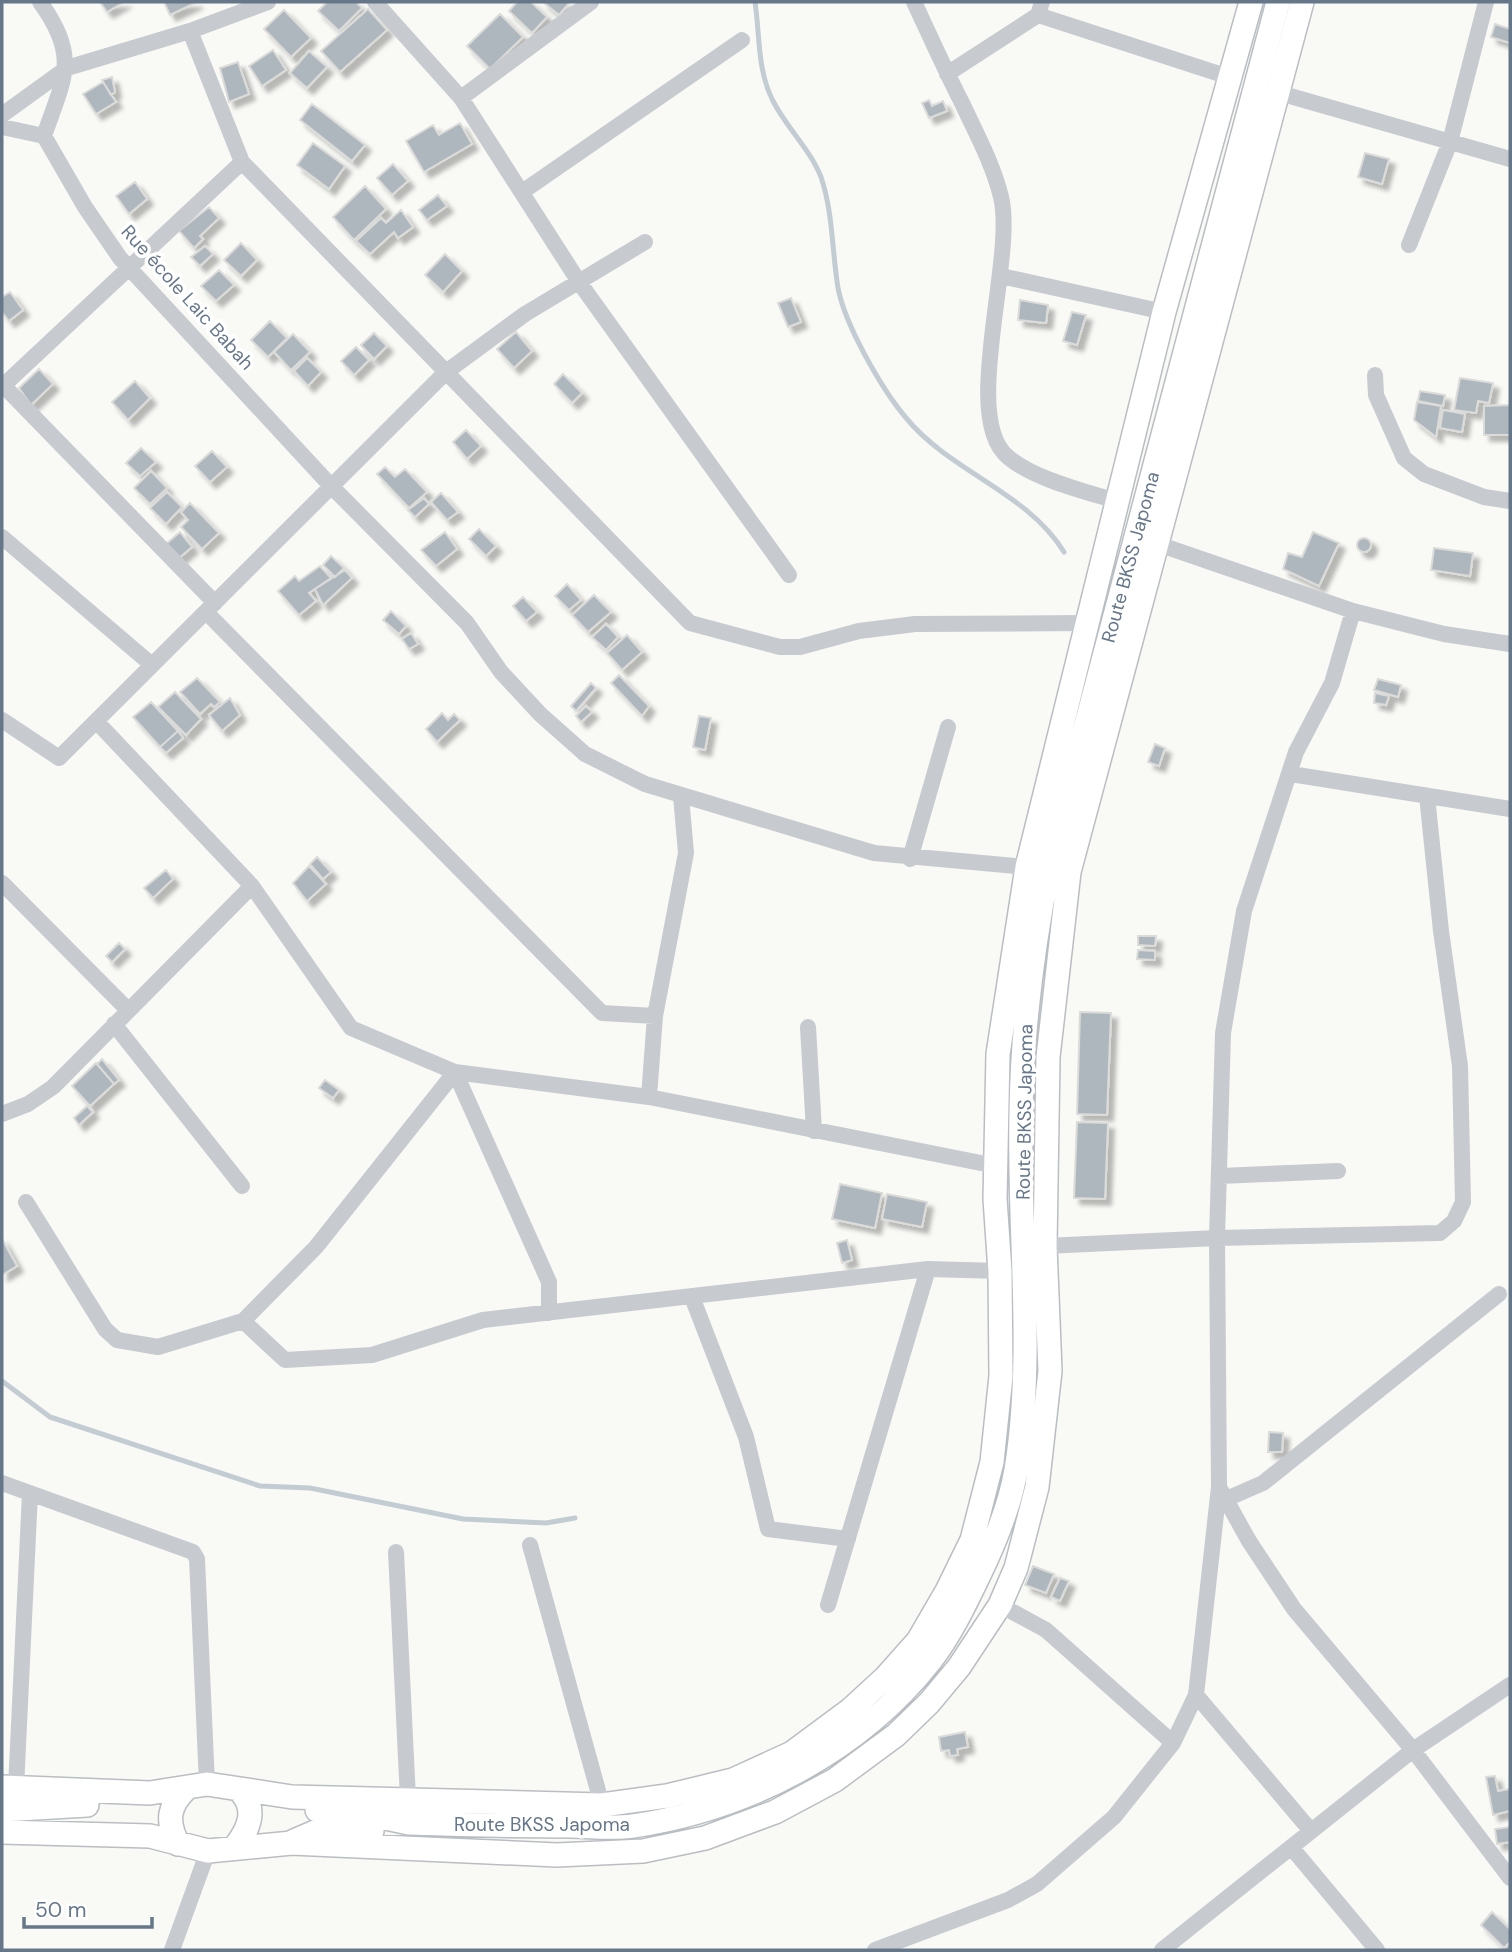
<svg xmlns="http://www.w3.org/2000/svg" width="1512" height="1952" viewBox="0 0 1512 1952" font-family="'DM Sans',sans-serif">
	<defs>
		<filter id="shadow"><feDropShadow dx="6" dy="6" stdDeviation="2" flood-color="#0004"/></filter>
	</defs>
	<rect width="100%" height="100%" fill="#f9f9f6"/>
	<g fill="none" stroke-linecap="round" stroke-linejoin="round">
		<path stroke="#c2ccd2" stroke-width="5" d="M755,2C760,35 757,70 773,101C786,127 810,149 821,177C833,212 832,252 838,288C845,325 882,390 907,419C951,472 1027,492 1064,552
			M2,1381L50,1417L260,1486L310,1488L463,1519L546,1523L575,1518"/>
	</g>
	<path fill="#afb7be" stroke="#dbdbd9" stroke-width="2" filter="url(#shadow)" d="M100,2H124L107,12Z
		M164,2H197L170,15Z
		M327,2H356L362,8L339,31L318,11Z
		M517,2H531L547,17L532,33L509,11Z
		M543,2H570L559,15Z
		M368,9L387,30L340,72L321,51Z
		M284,10L311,38L291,57L264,29Z
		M500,14L523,37L490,69L467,46Z
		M1495,24L1510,29V43L1491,37Z
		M273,50L286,70L262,86L249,66Z
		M309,51L327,67L307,88L290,73Z
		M238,62L249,94L229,102L220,68Z
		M112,77L115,92L111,95L102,80Z
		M103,82L116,102L96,114L83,94Z
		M929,100L932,106L943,101L947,111L929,118L922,103Z
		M312,104L365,145L352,161L300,120Z
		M460,123L472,144L424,172L406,141L433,125L439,135Z
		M313,143L345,166L329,189L297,165Z
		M1365,153L1389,159L1382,184L1358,177Z
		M393,164L408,181L392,195L377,178Z
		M135,182L147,199L129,214L116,196Z
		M365,186L386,209L354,240L333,217Z
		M438,195L447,206L427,220L419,210Z
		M209,207L219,218L200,236L203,239L194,248L179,231Z
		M401,210L413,227L398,238L394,232L370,254L356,241L381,218L386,223Z
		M241,243L257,260L241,276L224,260Z
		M205,246L213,254L200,266L191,257Z
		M445,254L462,271L443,292L425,275Z
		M219,270L234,285L216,301L201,286Z
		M10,292L23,310L9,321L2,312V297Z
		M791,298L801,322L788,327L778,303Z
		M1020,300L1048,305L1046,323L1018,320Z
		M1072,312L1086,315L1077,345L1063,341Z
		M270,321L287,338L268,357L251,340Z
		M516,332L532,351L514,368L497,349Z
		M374,333L387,346L374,359L361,345Z
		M293,334L310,352L291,370L274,352Z
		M356,347L369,360L354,375L341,361Z
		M307,358L321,372L308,386L294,371Z
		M39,369L53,384L31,405L19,388Z
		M563,374L582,393L572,403L554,384Z
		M1460,378L1493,383L1489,403L1478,401L1476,413L1454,410Z
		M135,381L150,398L128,420L112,402Z
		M1420,391L1445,395L1443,406L1418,401Z
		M1417,402L1441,406L1436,437L1414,420Z
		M1510,405V435H1484V406Z
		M1443,410L1465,414L1462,432L1440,428Z
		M466,430L481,446L467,459L453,442Z
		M141,448L156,462L140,476L126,463Z
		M212,451L227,467L210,482L195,466Z
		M385,467L395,477L405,469L427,492L409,508L377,474Z
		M151,471L167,488L150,504L134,488Z
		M167,492L182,507L166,524L150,508Z
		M441,493L458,512L447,520L431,502Z
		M424,498L429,504L415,517L408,510Z
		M190,503L219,533L202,549L181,527L188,520L181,512Z
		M479,529L496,546L486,556L469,539Z
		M180,532L192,547L179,558L166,544Z
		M445,532L457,549L436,566L421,550Z
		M1313,532L1339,543L1319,586L1283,569L1288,553L1302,557Z
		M1357 545a7 7 0 1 1 14 0a7 7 0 1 1-14 0Z
		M1434,548L1473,553L1470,576L1431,570Z
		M331,556L344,568L335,577L323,565Z
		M320,566L331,578L309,593L316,601L299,615L278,591L295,576L299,581Z
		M345,570L352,578L323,605L315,589Z
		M567,584L581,600L569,610L555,596Z
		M594,595L611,612L588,632L572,615Z
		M523,597L537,612L526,621L513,606Z
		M391,611L406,626L399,634L383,620Z
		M606,624L618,637L606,650L592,637Z
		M411,633L418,644L409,649L402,639Z
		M627,635L642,652L622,670L607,653Z
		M619,675L649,706L642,716L611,683Z
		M197,678L220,702L214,707L211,704L200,714L180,692Z
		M1378,679L1401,685L1398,697L1374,690Z
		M591,683L596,688L576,711L571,706Z
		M175,692L201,719L186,735L158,707Z
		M1375,693L1389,696L1386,705L1374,703Z
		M230,698L240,715L222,731L209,715Z
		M151,702L178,731L160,747L133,717Z
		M586,706L592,712L581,722L576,716Z
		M442,713L448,720L454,714L460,720L437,742L426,729Z
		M699,716L711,718L705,750L693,747Z
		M178,731L183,738L166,753L160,747Z
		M1155,744L1165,748L1159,766L1148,762Z
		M317,857L331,872L323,879L310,864Z
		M309,866L326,884L307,901L293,883Z
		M166,870L173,879L153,898L144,888Z
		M1138,936H1156L1155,946L1138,945Z
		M119,943L125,949L112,962L106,956Z
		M1138,950L1155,951V960L1137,959Z
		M1080,1012L1111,1013L1107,1115L1077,1114Z
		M102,1059L119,1080L114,1084L97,1064Z
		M96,1063L114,1084L90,1106L72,1086Z
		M325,1080L339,1090L333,1098L319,1088Z
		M87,1106L93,1112L79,1125L74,1118Z
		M1077,1122L1108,1123L1105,1199L1074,1198Z
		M840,1184L882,1193L875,1228L832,1219Z
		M887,1194L927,1202L922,1227L882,1219Z
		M2,1239L17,1266L2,1275Z
		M847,1240L852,1260L842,1263L837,1243Z
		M1269,1432L1283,1433L1282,1452H1268Z
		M1033,1566L1054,1574L1046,1593L1025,1585Z
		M1060,1578L1069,1581L1060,1601L1051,1597Z
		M965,1732L968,1747L957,1749L958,1755L950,1756L949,1750L941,1751L939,1737Z
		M1495,1776L1498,1791L1510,1789V1811L1493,1815L1486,1777Z
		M1510,1827V1842L1497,1844L1495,1829Z
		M1492,1912L1510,1929V1942L1504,1948L1481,1925Z"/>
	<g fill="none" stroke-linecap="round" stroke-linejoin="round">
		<defs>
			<path id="secondary" d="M2,1787L150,1793L207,1784L292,1797L602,1805L667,1796L733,1780L792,1753L850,1710L886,1677L918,1641L947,1591L972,1540L992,1462L1001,1376L1000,1271L995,1199L998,1054L1027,867L1164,312L1251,2
				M2,1810L87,1805
				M317,1810L381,1817L409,1823C463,1825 516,1826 570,1826C590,1826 612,1829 633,1826C747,1809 859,1752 931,1660C951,1634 965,1604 979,1575C995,1542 1010,1506 1016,1470C1035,1353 1018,1231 1021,1113C1022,1029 1033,946 1049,864L1278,2
				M2,1832L150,1836L208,1851L292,1843L557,1855L643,1851L705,1838L775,1812L835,1780L896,1735L929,1703L959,1667L1000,1605L1016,1568L1037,1487L1050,1371L1045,1246L1048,1057L1069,872L1302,2
				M294,1841L322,1829L372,1831
				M178,1844C166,1821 168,1805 188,1787
				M235,1847C250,1828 258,1807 238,1789"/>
		</defs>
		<use href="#secondary" stroke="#b9bec3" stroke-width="26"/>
		<path stroke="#c7cacf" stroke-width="16" d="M40,2C80,57 64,78 44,136
			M375,2L461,98L579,282L789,575
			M914,2C930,36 945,70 962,103C976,133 993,164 1001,197C1016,258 960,418 1008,457C1034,479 1084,491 1116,501
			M1038,15L1229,77
			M190,31L242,162L690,623L780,647H800L859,631L915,624L1086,623
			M947,74L1038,15L1042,2
			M1276,92L1510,159
			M461,98L591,2
			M2,115L67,68L190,31L268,2
			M2,127L44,136
			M44,136L85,207L120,258L331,486L467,623L501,672L540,714L585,754L645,784L874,853L1027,867
			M522,192L742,40
			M1409,245L1450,142L1486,2
			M1001,276L1164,312
			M1375,375L1376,395L1404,458L1424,474L1484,497L1510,501
			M2,384L215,603
			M3,386L242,162
			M2,537L152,665
			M1155,543L1353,611L1444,634L1510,644
			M206,612L602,1013L655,1016
			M2,720L59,758L446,372L525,314L645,242
			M96,721L252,886L351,1028L455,1072L649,1097L996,1166
			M1291,774L1510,809
			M910,859L948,727
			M2,883L128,1010
			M114,1024L242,1186
			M808,1027L814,1131
			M649,1097L655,1016L686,853L681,796
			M2,1114L28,1104L53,1087L252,886
			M1220,1176L1338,1171
			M26,1202L105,1329L117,1340L158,1347L243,1321L316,1247L455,1072L549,1282V1313
			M1045,1246L1217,1238L1440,1233L1454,1221L1463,1202L1460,1066L1441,931L1427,796
			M692,1297L746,1437L768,1529L848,1539
			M243,1321L285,1360L372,1355L483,1320L928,1269L1000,1271
			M2,1483L193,1552L197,1559L207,1784
			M1220,1489L1249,1541L1294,1609L1413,1750L1510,1878
			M1224,1500L1263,1483L1499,1294
			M530,1545L602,1805
			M396,1552L408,1799
			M828,1605L928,1269
			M1000,1605L1046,1630L1173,1743
			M1196,1695L1311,1831
			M16,1788L30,1493
			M1291,1847L1377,1950
			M172,1950L208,1851
			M875,1950L1008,1900L1037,1884L1114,1817L1173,1743L1196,1695L1219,1487L1217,1238L1223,1033L1244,911L1296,752L1332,683L1353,611
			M1162,1950L1413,1750L1510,1685"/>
		<use href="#secondary" stroke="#fff" stroke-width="23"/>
	</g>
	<g text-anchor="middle" stroke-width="7" stroke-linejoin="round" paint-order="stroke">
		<g font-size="19" fill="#66778a" stroke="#fff">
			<text transform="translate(188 297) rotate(48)" y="7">Rue école Laic Babah</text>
			<text transform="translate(1130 557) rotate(-75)" y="7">Route BKSS Japoma</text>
			<text transform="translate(1024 1112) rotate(-89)" y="7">Route BKSS Japoma</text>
			<text x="542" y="1831">Route BKSS Japoma</text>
		</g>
	</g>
	<rect width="1512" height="1952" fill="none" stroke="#66778a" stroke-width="7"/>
	<path d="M24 1917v10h128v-10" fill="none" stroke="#66778a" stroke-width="3.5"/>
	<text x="35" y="1917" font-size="21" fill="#66778a" stroke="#ffffff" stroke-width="5" paint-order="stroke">50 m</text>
</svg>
